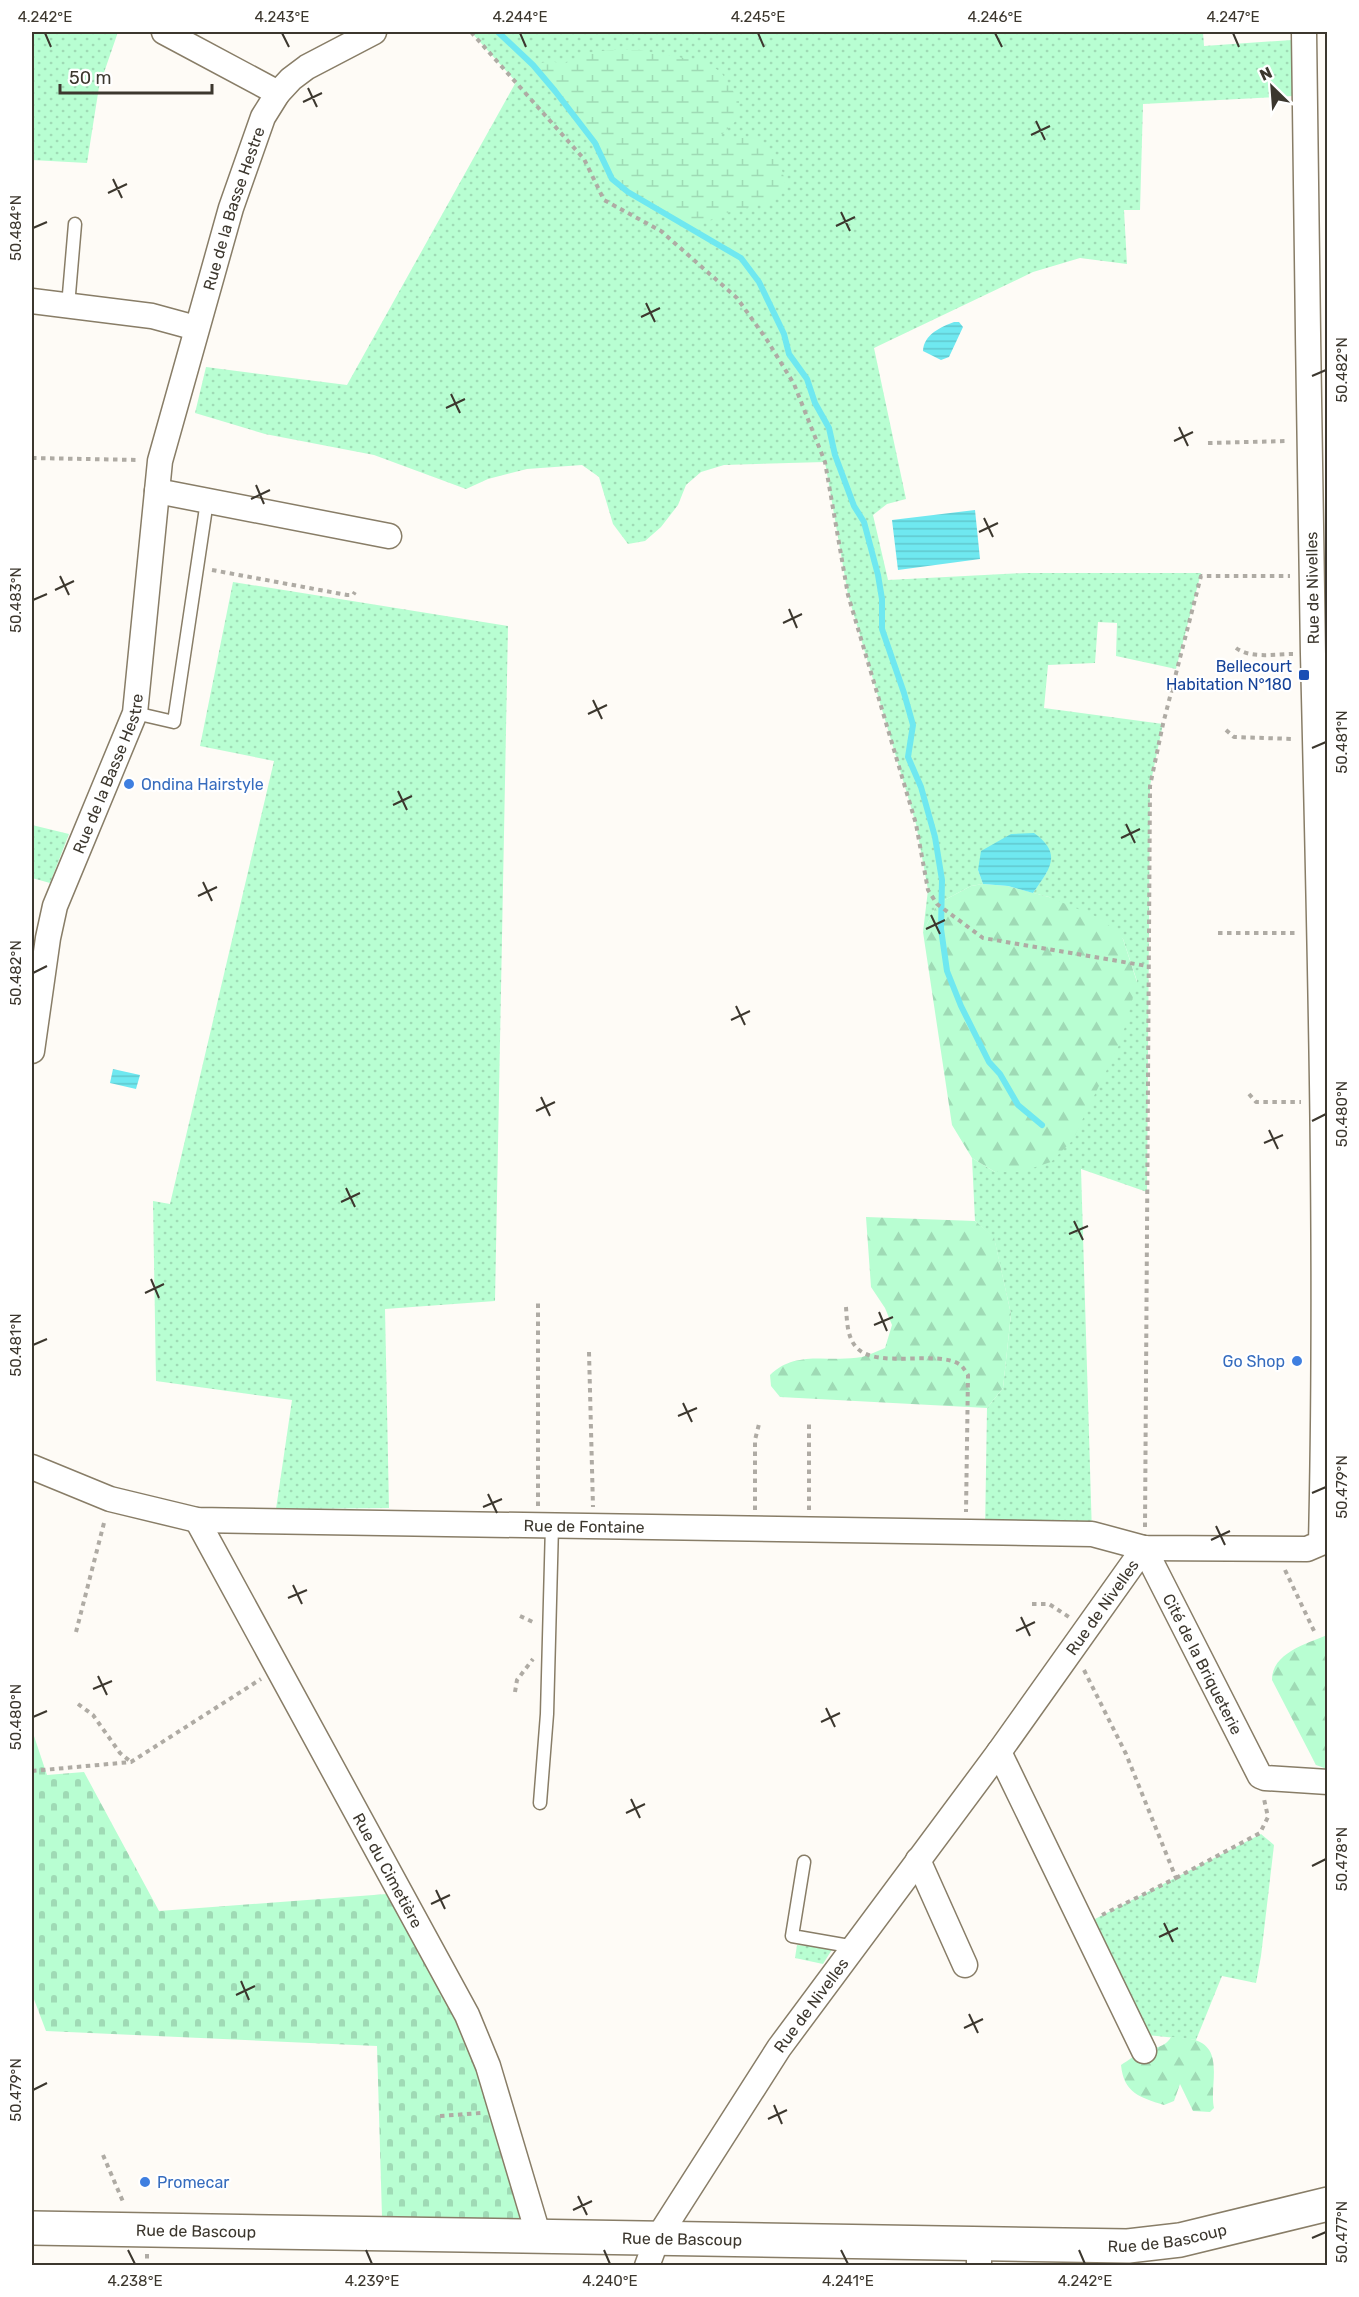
<svg xmlns="http://www.w3.org/2000/svg" width="1359" height="2297" viewBox="0 0 1359 2297" font-family="Rubik,sans-serif">
	<defs>
		<pattern id="grass-dots" width="8" height="8" patternUnits="userSpaceOnUse" patternTransform="scale(1.5)"><rect width="8" height="8" fill="#b8fed2"/><path d="M2 2h.1M6 6h.1" fill="none" stroke="#9fdab5" stroke-width="1.8" stroke-linecap="round"/></pattern>
		<pattern id="forest-firs" width="22" height="20" patternUnits="userSpaceOnUse" patternTransform="scale(1.5)"><rect width="22" height="20" fill="#b8fed2"/><path d="M5 1l3.5 6h-7zM16 11l3.5 6h-7z" fill="#9fdab5"/></pattern>
		<pattern id="wetland-marsh" width="20" height="14" patternUnits="userSpaceOnUse" patternTransform="scale(1.5)"><rect width="20" height="14" fill="#b8fed2"/><path d="M1 5h8M5 5V1M11 12h8M15 12V8" fill="none" stroke="#9fdab5"/></pattern>
		<pattern id="cemetery-stones" width="16" height="16" patternUnits="userSpaceOnUse" patternTransform="scale(1.5)"><rect width="16" height="16" fill="#b8fed2"/><path d="M2 7V4a2 2 0 0 1 4 0v3zM10 15v-3a2 2 0 0 1 4 0v3z" fill="#9fdab5"/></pattern>
		<pattern id="water-rules" width="6" height="5" patternUnits="userSpaceOnUse" patternTransform="scale(1.5)"><rect width="6" height="5" fill="#6fe8f0"/><path d="M0 2.5h6" fill="none" stroke="#61c8ce"/></pattern>
	</defs>
	<rect width="100%" height="100%" fill="#fefbf6"/>
	<path fill="url(#grass-dots)" d="M32,32H118L99,87L87,163L32,160Z
		M471,32H1203L1204,46L1292,40L1294,96L1143,104L1140,210H1124L1127,264L1080,258L1033,272L874,348L906,499L887,504L873,515L888,580L1025,573H1201L1176,669L1116,656L1117,623L1098,622L1095,663L1048,665L1044,708L1163,724L1150,786L1147,1192L1081,1169L1092,1534L985,1532L987,1408L1003,1388L1011,1314L994,1238L975,1221L972,1158L995,1172L1137,981L1123,939L1049,897L1033,893L1047,872L978,870L983,884L971,886L937,904L923,932L928,890L916,824L848,595L825,462L724,465L701,472L686,485L678,505L661,527L645,541L628,544L613,524L599,477L582,465L527,469L488,479L466,489L374,455L265,434L195,413L206,367L347,385L516,82Z
		M233,582L508,626L495,1301L385,1309L389,1508L276,1509L292,1400L156,1381L153,1201L170,1204L274,761L200,746Z
		M32,825L69,834L50,883L32,878Z
		M1261,1834L1274,1845L1261,1956L1256,1983L1222,1976L1196,2040L1147,2035L1093,1920Z
		M797,1945L833,1948L823,1964L795,1958Z"/>
	<path fill="url(#forest-firs)" d="M983,884L1008,886L1049,897L1102,919L1123,939L1137,982L1121,1041L1072,1141L1051,1162L1020,1172H995L972,1158L952,1125L923,932L937,904L971,886Z
		M866,1217L975,1221L994,1237L1011,1314L1003,1388L987,1408L780,1397L771,1386L770,1375C796,1349 830,1363 862,1357C869,1355 877,1351 885,1348L892,1325L885,1308L871,1287Z
		M1327,1635H1328L1327,1769L1316,1765L1272,1680C1272,1653 1306,1644 1327,1635Z
		M1171,2037C1179,2038 1188,2038 1195,2040C1225,2049 1209,2086 1214,2108L1210,2112L1193,2111L1180,2084L1174,2101L1164,2105C1139,2097 1124,2093 1121,2065C1129,2060 1136,2054 1144,2051C1154,2047 1165,2048 1171,2037Z"/>
	<path fill="url(#wetland-marsh)" d="M611,50H640L705,62L721,72L739,100V118L718,138C728,138 746,135 756,139C777,148 784,170 786,190L770,202L726,213L690,229L628,192L612,179L595,143L533,65L550,61L564,64L585,53Z"/>
	<path fill="url(#cemetery-stones)" d="M32,1730L47,1775L84,1772L159,1911L400,1893L467,2015L539,2237L382,2217L377,2046L46,2031L32,1994Z"/>
	<path fill="url(#water-rules)" d="M954,322H959L963,327L949,357L941,360L923,351C924,334 941,327 954,322Z
		M975,510L980,559L898,570L892,520Z
		M1034,833C1063,854 1050,869 1033,893L1008,886L983,884L978,870L981,851L1011,834Z
		M113,1069L140,1075L136,1089L110,1083Z"/>
	<g fill="none" stroke-linecap="round" stroke-linejoin="round">
		<path stroke="#6fe8f0" stroke-width="6" d="M498,32L533,65L555,91L595,143L612,179L628,192L741,258L759,282L784,334L789,354L807,379L815,403L829,428L835,455L854,506L864,522L878,575L882,599V629L904,693L913,725L908,757L921,787L935,837L942,880L941,929L947,971L961,1006L989,1062L1000,1074L1018,1105L1042,1125"/>
		<defs>
			<path id="lane" d="M68,306L75,224
				M135,713L174,722L207,501
				M540,1803L547,1714L552,1525
				M804,1862L792,1936L855,1947"/>
			<g id="street">
				<path d="M164,32L278,93"/>
				<path d="M32,301L152,316L196,328"/>
				<path d="M157,491L389,536"/>
				<path id="s1" d="M32,1051L48,938L55,906L135,713L160,461L231,208L263,117L278,93L291,79L307,67L374,32"/>
				<path id="s2" d="M32,1467L110,1499L197,1520L1092,1534L1144,1548L1307,1549L1321,1543C1328,1247 1320,951 1313,654C1309,447 1307,239 1304,32"/>
				<path id="s3" d="M197,1520L467,2015L488,2066L539,2237"/>
				<path id="s4" d="M1144,1548L1260,1776L1265,1778L1328,1782"/>
				<path d="M999,1752L1144,2051"/>
				<path d="M918,1860L965,1965"/>
				<path d="M979,2244V2266"/>
				<path id="s5" d="M647,2266L657,2239L779,2048L999,1752L1144,1548"/>
			</g>
			<g id="secondary">
				<path id="s6" d="M32,2228L1128,2246L1180,2240L1328,2204"/>
			</g>
		</defs>
		<use href="#lane" stroke="#887d67" stroke-width="15"/>
		<use href="#street" stroke="#887d67" stroke-width="27"/>
		<use href="#secondary" stroke="#887d67" stroke-width="36"/>
		<path stroke="#afaba4" stroke-width="4" stroke-dasharray="4.5 4.5" stroke-linecap="butt" d="M471,32L584,159L604,200L661,231L737,298L767,340L794,384L825,462L848,595L916,824L928,890L937,904L983,938L1147,966
			M1208,443L1288,441
			M32,458L139,460
			M212,570L347,595H353L355,592
			M1236,648C1251,659 1275,654 1293,654
			M1226,730L1234,737L1294,739
			M1218,933H1298
			M1249,1094L1256,1102H1301
			M846,1307C847,1321 847,1338 857,1348C877,1369 936,1350 959,1364C963,1366 965,1371 968,1375L966,1512
			M589,1352L593,1507
			M538,1506V1299
			M755,1510V1440L759,1424
			M809,1510V1424
			M1145,1527L1150,786L1163,724L1201,576H1290
			M1285,1570L1315,1633
			M1032,1604H1049L1069,1617
			M520,1616L535,1623
			M76,1632L105,1519
			M1084,1670L1126,1754L1176,1878L1102,1915
			M515,1692L517,1680L533,1659
			M78,1704L93,1715L120,1753L131,1762
			M32,1771L131,1762L261,1679
			M1176,1878L1260,1833L1268,1817L1264,1799
			M440,2116L481,2113
			M103,2155L124,2204
			M147,2254V2266"/>
		<use href="#lane" stroke="#fff" stroke-width="12"/>
		<use href="#street" stroke="#fff" stroke-width="24"/>
		<use href="#secondary" stroke="#fff" stroke-width="33"/>
	</g>
	<path fill="none" stroke="#3c372e" stroke-width="2" d="M45,33L51,47M282,33L289,47M520,33L526,47M758,33L764,47M995,33L1002,47M1233,33L1239,47M308,88L317,107M303,102L322,93M1036,121L1045,140M1031,135L1050,126M113,179L122,198M108,193L127,184M841,212L850,231M836,226L855,217M33,228L47,222M646,303L655,322M641,317L660,308M1312,376L1326,370M451,394L460,413M446,408L465,399M1179,427L1188,446M1174,441L1193,432M256,485L264,504M251,499L270,490M984,518L993,537M979,532L998,523M60,576L69,595M55,590L74,581M33,600L47,594M789,609L797,628M783,623L802,614M593,700L602,719M588,714L607,705M1312,748L1326,742M398,791L407,810M393,805L412,796M1126,824L1135,843M1121,838L1140,829M203,882L212,901M198,896L217,887M931,915L940,934M926,929L945,920M33,973L47,966M736,1006L745,1025M731,1020L750,1011M541,1097L550,1116M536,1111L555,1102M1312,1121L1326,1114M1269,1130L1278,1149M1264,1143L1283,1135M346,1188L355,1207M341,1202L360,1193M1074,1221L1083,1240M1069,1234L1088,1226M151,1279L159,1298M145,1293L164,1284M879,1312L887,1331M874,1325L893,1317M33,1345L47,1339M683,1403L692,1422M678,1416L697,1408M1312,1493L1326,1487M488,1494L497,1513M483,1507L502,1499M1216,1526L1225,1545M1211,1540L1230,1531M293,1585L302,1604M288,1598L307,1590M1021,1617L1030,1636M1016,1631L1035,1622M98,1676L107,1695M93,1689L112,1681M826,1708L835,1727M33,1717L47,1711M821,1722L840,1713M631,1799L640,1818M626,1813L645,1804M1312,1866L1326,1859M436,1890L445,1909M431,1904L450,1895M1164,1923L1173,1942M1159,1937L1178,1928M241,1981L249,2000M236,1995L255,1986M969,2014L978,2033M964,2028L983,2019M33,2090L47,2083M774,2105L782,2124M768,2119L787,2110M578,2196L587,2215M573,2210L592,2201M1312,2238L1326,2232M128,2250L135,2264M366,2250L372,2264M604,2250L610,2264M841,2250L848,2264M1079,2250L1085,2264"/>
	<rect fill="#1a4fb4" stroke="#fff" stroke-width="2" x="1298" y="669" width="12" height="12" rx="3"/>
	<g fill="#3f7fe0" stroke="#fff" stroke-width="2">
		<circle cx="129" cy="784" r="6"/>
		<circle cx="1297" cy="1361" r="6"/>
		<circle cx="145" cy="2182" r="6"/>
	</g>
	<g text-anchor="middle" stroke-width="4.5" stroke-linejoin="round" paint-order="stroke">
		<g font-size="16" fill="#3c372e" stroke="#fff">
			<text dy="6" stroke="none"><textPath href="#s1" startOffset="872">Rue de la Basse Hestre</textPath></text>
			<text transform="translate(1312 588) rotate(-91)" y="6">Rue de Nivelles</text>
			<text dy="6" stroke="none"><textPath href="#s1" startOffset="290">Rue de la Basse Hestre</textPath></text>
			<text dy="6" stroke="none"><textPath href="#s2" startOffset="561">Rue de Fontaine</textPath></text>
			<text dy="6" stroke="none"><textPath href="#s5" startOffset="802">Rue de Nivelles</textPath></text>
			<text dy="6" stroke="none"><textPath href="#s4" startOffset="130">Cité de la Briqueterie</textPath></text>
			<text dy="6" stroke="none"><textPath href="#s3" startOffset="399">Rue du Cimetière</textPath></text>
			<text dy="6" stroke="none"><textPath href="#s5" startOffset="309">Rue de Nivelles</textPath></text>
			<text dy="6" stroke="none"><textPath href="#s6" startOffset="164">Rue de Bascoup</textPath></text>
			<text dy="6" stroke="none"><textPath href="#s6" startOffset="1136">Rue de Bascoup</textPath></text>
			<text dy="6" stroke="none"><textPath href="#s6" startOffset="650">Rue de Bascoup</textPath></text>
		</g>
		<g font-size="16" fill="#164399" stroke="#fff" text-anchor="end">
			<text x="1292" y="672">Bellecourt<tspan x="1292" dy="18">Habitation N°180</tspan></text>
		</g>
		<g font-size="16" fill="#366cbe" stroke="#fff" text-anchor="start">
			<text x="141" y="790">Ondina Hairstyle</text>
			<text x="1285" y="1367" text-anchor="end">Go Shop</text>
			<text x="157" y="2188">Promecar</text>
		</g>
	</g>
	<rect width="1359" height="2297" fill="none" stroke="#ffffff" stroke-width="66"/>
	<g transform="translate(1272 87) rotate(335)" stroke="#ffffff" stroke-width="4.5" paint-order="stroke">
	<path d="M0-4.5L10 22L0 15L-10 22Z" fill="#3c372e"/>
	<text y="-9" font-size="16" font-weight="bold" text-anchor="middle" fill="#3c372e">N</text>
	</g>
	<path d="M60 84v9h152v-9" fill="none" stroke="#3c372e" stroke-width="3"/>
	<text x="69" y="84" font-size="18" fill="#3c372e" stroke="#ffffff" stroke-width="4.5" paint-order="stroke">50 m</text>
	<rect x="33" y="33" width="1293" height="2231" fill="none" stroke="#3c372e" stroke-width="2"/>
	<g font-size="15" text-anchor="middle" fill="#3c372e">
		<text x="45" y="22">4.242°E</text>
		<text x="282" y="22">4.243°E</text>
		<text x="520" y="22">4.244°E</text>
		<text x="758" y="22">4.245°E</text>
		<text x="995" y="22">4.246°E</text>
		<text x="1233" y="22">4.247°E</text>
		<text transform="translate(16 228) rotate(-90)" y="5">50.484°N</text>
		<text transform="translate(1342 370) rotate(-90)" y="5">50.482°N</text>
		<text transform="translate(16 600) rotate(-90)" y="5">50.483°N</text>
		<text transform="translate(1342 742) rotate(-90)" y="5">50.481°N</text>
		<text transform="translate(16 973) rotate(-90)" y="5">50.482°N</text>
		<text transform="translate(1342 1114) rotate(-90)" y="5">50.480°N</text>
		<text transform="translate(16 1345) rotate(-90)" y="5">50.481°N</text>
		<text transform="translate(1342 1487) rotate(-90)" y="5">50.479°N</text>
		<text transform="translate(16 1717) rotate(-90)" y="5">50.480°N</text>
		<text transform="translate(1342 1859) rotate(-90)" y="5">50.478°N</text>
		<text transform="translate(16 2090) rotate(-90)" y="5">50.479°N</text>
		<text transform="translate(1342 2232) rotate(-90)" y="5">50.477°N</text>
		<text x="135" y="2286">4.238°E</text>
		<text x="372" y="2286">4.239°E</text>
		<text x="610" y="2286">4.240°E</text>
		<text x="848" y="2286">4.241°E</text>
		<text x="1085" y="2286">4.242°E</text>
	</g>
</svg>
